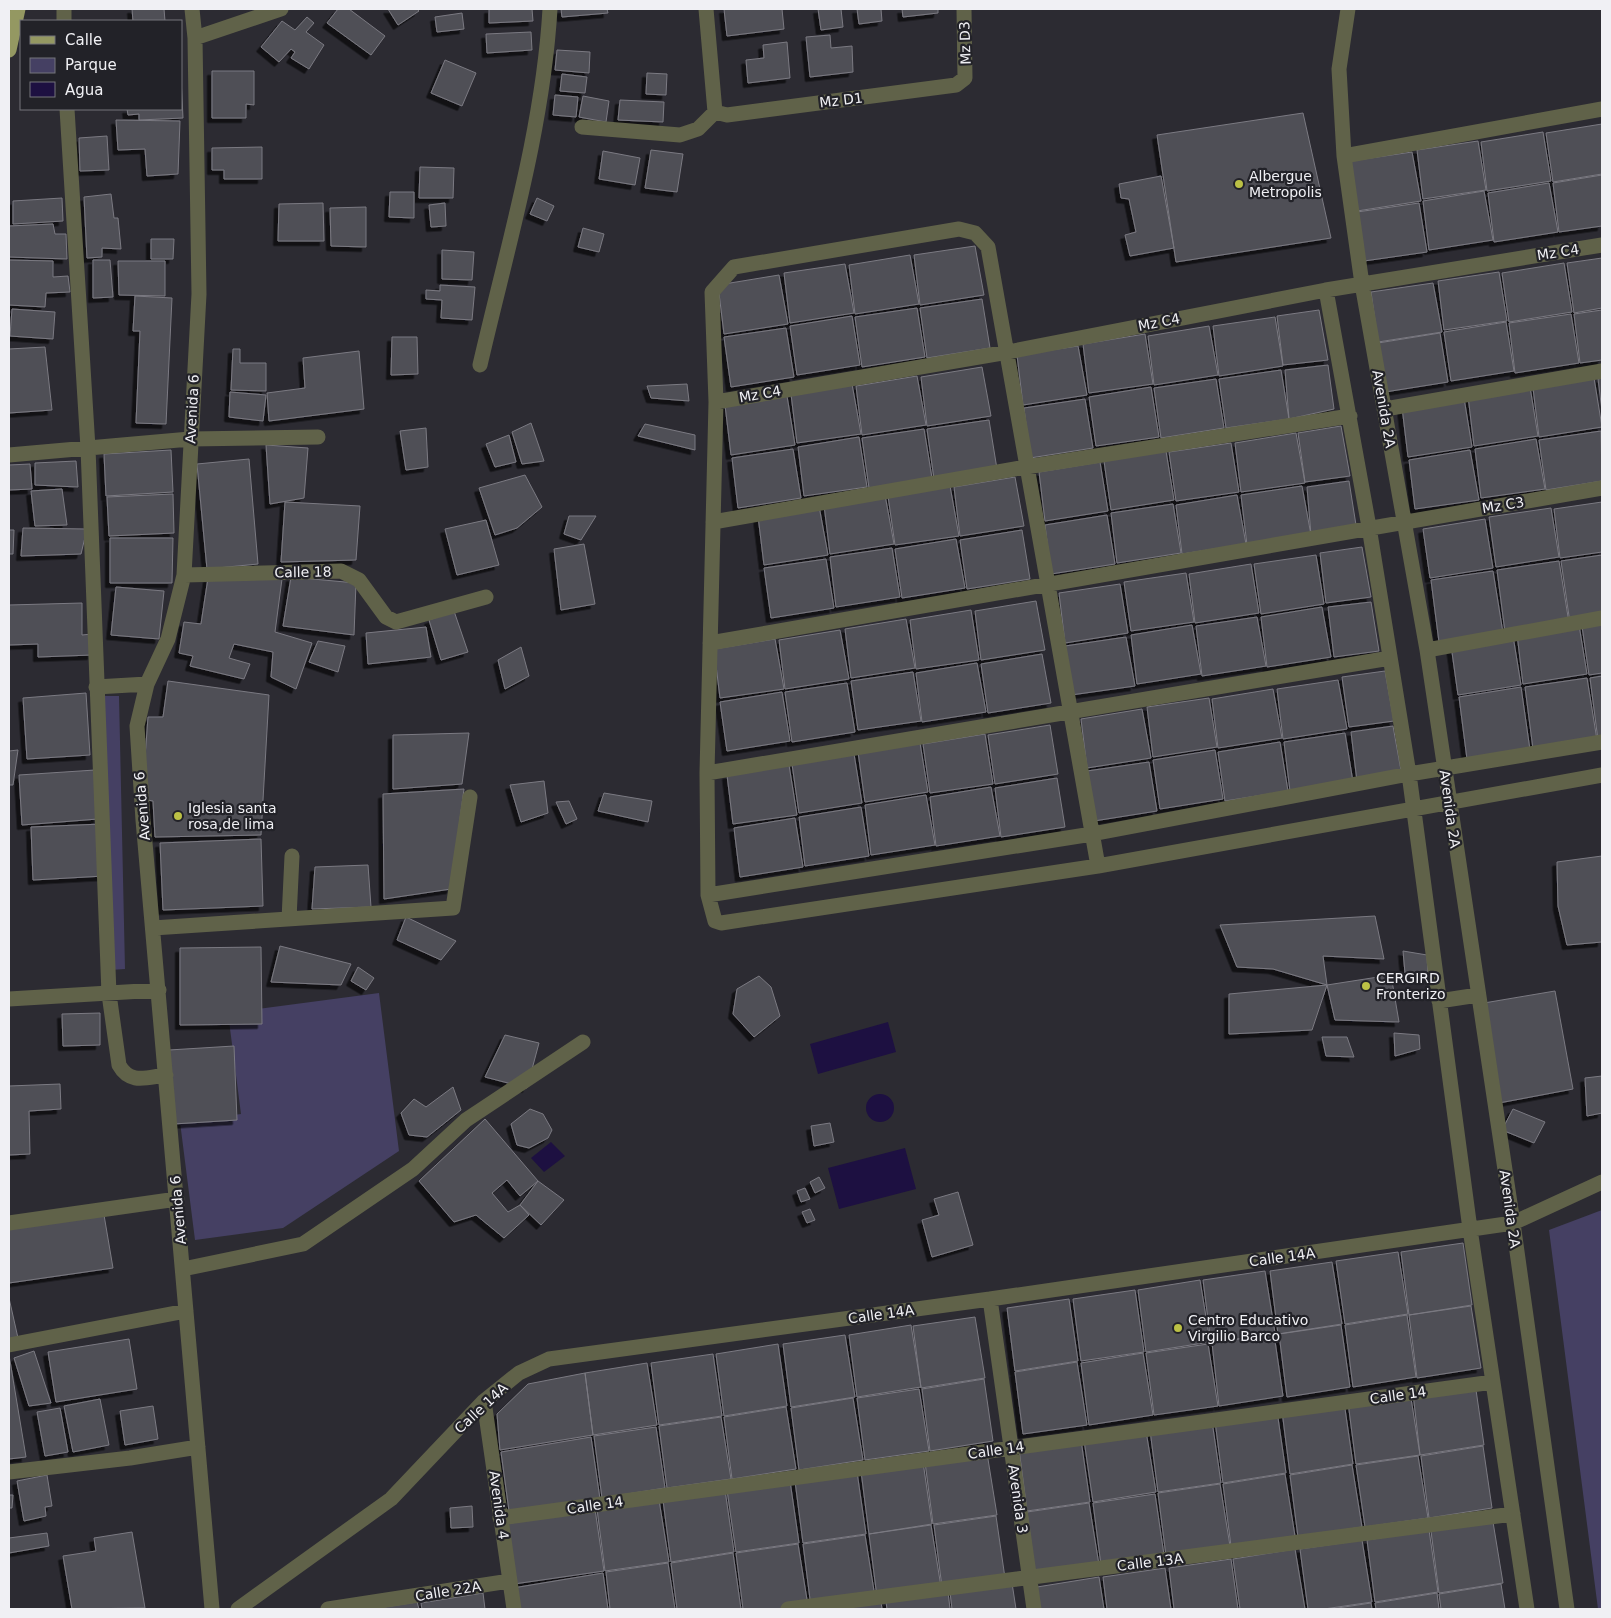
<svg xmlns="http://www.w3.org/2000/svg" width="1611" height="1618" viewBox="0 0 1611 1618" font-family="'DejaVu Sans',sans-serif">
	<defs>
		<filter id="shadow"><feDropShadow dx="-4.5" dy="4.5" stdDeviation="0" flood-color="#0009"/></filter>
	</defs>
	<rect width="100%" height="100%" fill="#2c2b32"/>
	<path fill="#454063" d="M104,696H119L125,969L110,970Z
		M379,993L399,1151L283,1228L195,1240L180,1122L241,1114L228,1013Z
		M1602,1210V1609H1598L1549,1230Z"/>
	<path fill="#1d1041" d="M888,1022L896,1052L818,1074L810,1044Z
		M866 1108a14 14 0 1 1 28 0a14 14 0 1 1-28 0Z
		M551,1142L565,1156L544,1172L531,1158Z
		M905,1148L916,1189L839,1209L828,1168Z"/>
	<path fill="#4f4f56" stroke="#7b7a82" filter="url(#shadow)" d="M132,9H164L165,21H133Z
		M338,9H349L385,36L371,55L327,23Z
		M388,9H417L419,11L398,25Z
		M489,9H532L533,21L489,23Z
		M561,9H607L608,13L562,17Z
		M724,9H782L784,29L727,36Z
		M818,9H841L843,27L821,30Z
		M857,9H881L882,21L859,24Z
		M902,9H938V13L903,17Z
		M462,13L464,29L437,32L435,17Z
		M307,17L314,23L306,32L324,45L309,69L291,58L295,52L291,49L279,62L261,47L282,21L295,30Z
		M531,32L532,50L487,53L486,34Z
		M830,35L831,48L852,46L853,72L810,77L806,37Z
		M787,42L790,78L748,83L746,60L764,58L763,45Z
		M557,50L590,52L589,73L555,70Z
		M445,60L476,73L462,106L431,93Z
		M212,71H254V105L246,104V118H212Z
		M647,73L667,74L666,95L646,94Z
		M562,74L587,77L585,93L560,91Z
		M181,78L183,118L139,120V114L128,115L127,109H181Z
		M555,95L578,97L576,117L553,115Z
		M583,96L609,101L606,122L579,117Z
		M620,100L664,102L663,122L618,120Z
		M1303,113L1331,238L1176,262L1157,135Z
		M116,120L180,121L178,174L147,176L145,149L118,150Z
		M1602,124V174L1553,182L1546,133Z
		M1543,132L1551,181L1487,191L1481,142Z
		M107,136L109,170L80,171L79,138Z
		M1478,141L1486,190L1423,199L1417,150Z
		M262,147V179H224V170H212V148Z
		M651,150L683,154L677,192L645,188Z
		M603,151L640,158L635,185L599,179Z
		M1412,152L1421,201L1357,211L1350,161Z
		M420,167L454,168L453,198H419Z
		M1602,175V226L1559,232L1553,183Z
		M1161,176L1174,248L1130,256L1125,235L1136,232L1129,199L1121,198L1119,184Z
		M1549,183L1558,232L1494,242L1488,193Z
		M1484,191L1493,240L1429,250L1423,201Z
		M390,192H414V218L389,217Z
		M111,194L114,218H118L121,249L102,248V257L87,258L84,197Z
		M62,198L63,221L13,224V201Z
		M537,198L554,206L547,221L530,214Z
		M323,203L324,241H278L279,204Z
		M445,203L446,226L431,227L429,205Z
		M1419,203L1427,252L1364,261L1357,212Z
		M366,207V247L331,246L330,208Z
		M53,224L55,234H66L67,259L9,257V226Z
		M583,228L604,234L599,252L578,247Z
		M151,239H174L173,259H151Z
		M975,246L984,295L920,305L914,255Z
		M442,250L474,252L472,280L442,279Z
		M910,255L919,304L855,314L849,265Z
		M1602,258V308L1574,313L1567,263Z
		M9,260L53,261V277L68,276L70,292L46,293L45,307L9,305Z
		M93,260H110L113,297L93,298Z
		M118,261H165V296L119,295Z
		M1564,263L1572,312L1509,322L1502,273Z
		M845,264L854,313L790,323L784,273Z
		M1499,272L1507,321L1444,330L1438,281Z
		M779,275L788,324L724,334L718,285Z
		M1433,283L1442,332L1378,342L1371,292Z
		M440,285L475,287L472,320L441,318L442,300L426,299V290L440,291Z
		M135,296L172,298L166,424L136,423L140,331H133Z
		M982,299L990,348L927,358L920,308Z
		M917,308L925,357L862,367L855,317Z
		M12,309L55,312L53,339L10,336Z
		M1319,310L1328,360L1283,365L1277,316Z
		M1602,310V360L1580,363L1574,314Z
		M1571,314L1579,363L1515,373L1509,323Z
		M852,316L860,365L797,375L790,326Z
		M1275,317L1283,366L1219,376L1213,326Z
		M1506,322L1514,371L1451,381L1444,332Z
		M1209,326L1218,375L1154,385L1148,336Z
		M786,328L794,377L731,387L724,337Z
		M1440,333L1448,382L1385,392L1378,343Z
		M1145,334L1153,384L1089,393L1083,344Z
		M392,337H417L418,374L391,375Z
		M1078,346L1087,395L1023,405L1017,355Z
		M45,347L52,410L9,413V349Z
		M233,349H240V363H266V391L231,390Z
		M359,351L364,409L269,421L267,393L305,388L303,358Z
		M1328,365L1334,409L1289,419L1285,370Z
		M982,367L991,416L927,426L921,377Z
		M1281,370L1289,419L1226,428L1219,379Z
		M917,376L926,425L862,435L856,386Z
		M1594,378L1602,427L1539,437L1533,388Z
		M1602,378V411L1598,379Z
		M1216,379L1224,428L1161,438L1154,388Z
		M687,384L689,401L651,398L647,386Z
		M852,384L861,434L797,443L791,394Z
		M1151,387L1159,437L1096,446L1089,397Z
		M1530,387L1538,436L1474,446L1468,396Z
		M230,392L266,395L263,421L229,417Z
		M787,396L795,445L731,455L725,405Z
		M1464,398L1472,447L1408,457L1402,407Z
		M1085,399L1093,448L1030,458L1024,408Z
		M989,420L997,469L934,479L927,429Z
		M531,423L544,461L522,464L512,432Z
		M645,424L695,435V450L638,436Z
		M1341,426L1350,476L1305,482L1298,433Z
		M426,428L428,467L406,470L400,431Z
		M924,429L932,478L869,488L862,438Z
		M1601,431L1602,481L1546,490L1539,440Z
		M1296,433L1305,483L1241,492L1235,443Z
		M509,435L516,462L495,467L486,444Z
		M859,437L867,487L804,496L798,447Z
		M1536,439L1545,489L1481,498L1475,449Z
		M1231,443L1239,492L1176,501L1169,452Z
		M266,445L308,448L304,498L270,504Z
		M793,449L801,498L738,508L732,458Z
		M171,450L173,492L106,496L104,454Z
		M1470,450L1479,500L1415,509L1409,460Z
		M1166,451L1174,500L1111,510L1104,461Z
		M249,459L258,564L207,569L197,464Z
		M76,461L78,487L35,485V463Z
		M1100,462L1108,511L1045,521L1039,472Z
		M30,464L32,489L9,490V465Z
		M525,475L542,507L517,528L495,535L479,488Z
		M1015,477L1024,526L960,536L954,487Z
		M1349,481L1356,525L1311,535L1307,487Z
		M950,486L959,536L895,545L888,496Z
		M1302,486L1311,535L1247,545L1241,495Z
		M62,489L67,525L35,526L31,491Z
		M173,494L174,533L109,536L107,497Z
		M885,495L894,544L830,554L824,505Z
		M1237,495L1246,544L1182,554L1176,505Z
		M285,502L360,506L356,560L281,562Z
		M1602,502V552L1560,558L1554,509Z
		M1173,504L1181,553L1117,563L1111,513Z
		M819,506L828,555L764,565L758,516Z
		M1551,508L1559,557L1496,567L1489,517Z
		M1107,515L1115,564L1051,574L1045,525Z
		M569,516H596L581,540L564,534Z
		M1485,519L1493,568L1430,578L1423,529Z
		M486,520L499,565L457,575L445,529Z
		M23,528L87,529L81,554L21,556Z
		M9,530H14L13,554H9Z
		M1022,530L1030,579L967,589L960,540Z
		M110,538H173L172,583H110Z
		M956,539L965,588L902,598L895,549Z
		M584,544L595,604L561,610L554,549Z
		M1362,547L1371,597L1326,603L1320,553Z
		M892,548L900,597L836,607L830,557Z
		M1316,555L1324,604L1261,614L1254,564Z
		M1602,555V618L1570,623L1561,561Z
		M826,559L834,608L771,618L764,568Z
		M1559,561L1569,623L1505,632L1497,570Z
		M1251,564L1259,613L1195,623L1189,574Z
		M1493,571L1503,633L1439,642L1431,580Z
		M1186,573L1194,622L1131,631L1124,582Z
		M291,577L356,583L354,635L283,626Z
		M208,578L282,579L275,632L312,643L296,689L271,677L273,652L234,644L229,658L250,664L244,679L190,666L193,656L179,653L184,622L201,624Z
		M1120,584L1128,633L1065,643L1059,593Z
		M116,587L164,591L159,639L111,635Z
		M1036,601L1045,650L981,660L975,611Z
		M1371,602L1379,651L1334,657L1328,607Z
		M82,603V635L92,634V655L38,657V644L9,645V605Z
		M1322,607L1331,657L1267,667L1261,617Z
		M971,610L979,660L916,669L910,620Z
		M454,611L468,652L441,660L429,620Z
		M1257,617L1266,666L1202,676L1196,626Z
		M906,619L915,668L851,678L845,629Z
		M1602,623V673L1589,675L1582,626Z
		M1192,625L1201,674L1137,684L1131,635Z
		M1579,625L1587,674L1523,684L1517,634Z
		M426,627L431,657L368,664L366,633Z
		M840,630L849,679L785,689L779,640Z
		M1513,636L1521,685L1458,695L1451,645Z
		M1126,637L1135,686L1071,695L1065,646Z
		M775,639L784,689L720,698L714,649Z
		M318,641L345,646L338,672L309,662Z
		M521,647L529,676L505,689L498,660Z
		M1042,654L1051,703L988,713L981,664Z
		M977,663L986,712L922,722L916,673Z
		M1385,671L1394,721L1349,727L1342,677Z
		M913,672L921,721L858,730L851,681Z
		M1602,676V739L1598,740L1590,678Z
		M1587,678L1597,740L1533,749L1525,687Z
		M1338,680L1347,729L1283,739L1277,689Z
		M168,681L269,695L261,835L155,837L153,801L142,799L148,717H163Z
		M847,683L855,732L792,742L785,692Z
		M1521,687L1530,750L1467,759L1459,697Z
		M1273,689L1282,738L1218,748L1212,699Z
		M782,692L790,741L727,751L720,702Z
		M86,693L90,755L27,759L23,698Z
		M1209,698L1217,747L1153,757L1147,707Z
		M1142,709L1151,758L1087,768L1081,719Z
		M1050,725L1058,774L995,784L988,735Z
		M1393,726L1402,776L1357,781L1351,732Z
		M469,733L462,784L393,789V735Z
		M1345,733L1353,782L1290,791L1284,742Z
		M985,734L993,784L930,793L923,744Z
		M1280,742L1288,791L1225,801L1218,752Z
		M920,743L928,792L865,802L858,752Z
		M18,750L13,785H9V751Z
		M1215,750L1223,799L1160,809L1153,760Z
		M854,754L862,803L799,813L792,764Z
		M1149,762L1157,811L1094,821L1087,771Z
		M789,765L797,815L733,824L727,775Z
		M95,770L98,819L22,825L19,775Z
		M1057,778L1065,827L1001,837L995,788Z
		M544,781L548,813L521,822L510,785Z
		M991,787L1000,836L936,846L930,797Z
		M464,789L451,889L384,899L383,794Z
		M604,793L652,801L648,822L598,811Z
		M926,795L935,845L871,855L865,805Z
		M569,801L577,819L566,824L556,802Z
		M861,807L869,856L805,866L799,817Z
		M795,818L803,867L740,877L734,828Z
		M102,824L104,876L33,880L31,827Z
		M261,839L263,906L163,910L160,843Z
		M1602,856V942L1567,945L1558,906L1557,862Z
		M368,865L371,907L312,909L315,867Z
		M1375,916L1384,959L1323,956L1327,985L1273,969L1237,967L1220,925Z
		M406,917L456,941L441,960L397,940Z
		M280,946L351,964L341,985L271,982Z
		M261,947L262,1024L180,1025V948Z
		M1403,951L1427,955L1428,975L1405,973Z
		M358,967L374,978L366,990L351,981Z
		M1391,975L1399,1022L1335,1020L1327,985Z
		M759,976L771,987L780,1016L754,1037L733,1014L737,989Z
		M1327,985L1312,1030L1229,1034V994Z
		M1555,991L1573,1089L1499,1103L1484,1003Z
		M100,1013V1045L63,1046L62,1014Z
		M1394,1033L1419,1035L1420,1049L1395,1056Z
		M505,1035L539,1043L527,1088L485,1077Z
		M1322,1037H1347L1354,1057L1326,1056Z
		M234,1046L237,1120L173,1124L169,1050Z
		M1602,1076V1113L1587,1116L1585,1078Z
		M60,1084L61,1109L29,1111L30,1154L9,1155V1086Z
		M453,1087L461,1110L427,1137L409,1135L401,1113L414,1099L426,1107Z
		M530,1109L543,1114L552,1130L548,1138L529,1148L517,1145L511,1124Z
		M1513,1109L1545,1122L1534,1143L1502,1130Z
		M485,1119L538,1181L520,1196L507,1180L492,1193L508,1212L520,1205L529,1215L504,1238L476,1215L454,1222L419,1181Z
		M830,1123L834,1142L814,1146L811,1126Z
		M819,1177L825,1188L815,1193L810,1182Z
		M538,1181L564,1200L541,1225L520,1205Z
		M805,1188L810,1199L801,1202L797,1191Z
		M958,1192L973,1245L932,1257L922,1220L939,1215L934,1199Z
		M810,1209L815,1220L807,1223L802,1212Z
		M104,1215L113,1268L9,1283V1228Z
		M1463,1243L1472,1305L1409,1315L1401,1252Z
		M1398,1252L1408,1314L1345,1324L1336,1261Z
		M1332,1262L1342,1324L1278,1334L1270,1271Z
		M1265,1271L1275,1333L1211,1343L1203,1280Z
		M1200,1280L1210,1342L1146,1352L1138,1290Z
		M1135,1290L1144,1352L1081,1361L1073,1299Z
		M9,1298L18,1338L9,1339Z
		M1069,1299L1078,1361L1015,1371L1007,1308Z
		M1471,1306L1481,1368L1417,1378L1409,1315Z
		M1407,1315L1416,1377L1353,1387L1345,1325Z
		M975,1317L985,1378L921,1388L913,1326Z
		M911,1325L921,1387L857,1397L849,1335Z
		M1341,1325L1350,1387L1287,1397L1279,1334Z
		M1274,1334L1283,1396L1219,1406L1212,1343Z
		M845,1335L855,1397L791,1407L783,1344Z
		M129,1339L137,1389L56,1402L48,1352Z
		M778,1344L787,1406L724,1416L716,1354Z
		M1208,1344L1218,1406L1154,1415L1146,1353Z
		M34,1351L51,1403L29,1406L14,1358Z
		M1143,1353L1153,1415L1089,1425L1081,1363Z
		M713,1354L722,1416L659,1425L651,1363Z
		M9,1355L26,1457L9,1459Z
		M1077,1362L1087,1425L1023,1434L1015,1372Z
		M647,1363L657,1425L593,1435L585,1373Z
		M585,1373L593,1435L500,1450L497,1414L528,1384Z
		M984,1379L993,1441L930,1451L922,1389Z
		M1475,1383L1484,1445L1420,1455L1413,1393Z
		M919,1389L929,1451L865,1460L857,1398Z
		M1410,1392L1420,1455L1356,1464L1348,1402Z
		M853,1398L863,1460L799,1470L791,1408Z
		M100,1399L109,1445L73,1452L64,1406Z
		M1344,1402L1353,1464L1290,1474L1282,1411Z
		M153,1406L158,1439L125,1445L120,1411Z
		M786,1407L796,1469L732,1479L724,1417Z
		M60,1408L68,1452L45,1456L37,1412Z
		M1277,1411L1286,1473L1223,1483L1215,1421Z
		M721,1417L731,1479L667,1488L659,1426Z
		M1212,1421L1221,1483L1158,1492L1150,1430Z
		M656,1427L665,1488L602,1498L594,1436Z
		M1146,1431L1156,1492L1093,1502L1084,1440Z
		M591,1437L600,1499L509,1511L501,1452Z
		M1081,1440L1090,1502L1027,1511L1019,1449Z
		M1483,1446L1492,1508L1429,1518L1421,1456Z
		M987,1453L997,1515L933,1524L925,1462Z
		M1418,1456L1428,1518L1365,1527L1356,1465Z
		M923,1462L932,1524L869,1534L861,1471Z
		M1352,1465L1362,1527L1298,1537L1290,1475Z
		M857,1472L866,1534L803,1543L795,1481Z
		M1285,1474L1295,1536L1231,1546L1223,1484Z
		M47,1475L52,1506L45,1507L46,1516L24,1521L17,1481Z
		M790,1481L799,1543L736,1552L727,1490Z
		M1220,1484L1230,1546L1166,1556L1158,1493Z
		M725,1490L734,1552L671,1562L663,1500Z
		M1155,1494L1164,1555L1101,1565L1093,1503Z
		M9,1495H13L12,1508H9Z
		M659,1500L669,1562L605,1571L597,1509Z
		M1089,1503L1099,1565L1035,1574L1027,1512Z
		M472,1506L473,1527L451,1528L450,1508Z
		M595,1509L604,1571L514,1584L505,1524Z
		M996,1516L1005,1578L942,1587L934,1525Z
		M1493,1522L1503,1583L1439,1593L1431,1531Z
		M931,1525L941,1587L877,1597L869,1534Z
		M1429,1530L1438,1592L1375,1602L1367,1540Z
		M132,1532L145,1608L72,1609L63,1556L96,1551L94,1538Z
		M47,1533L49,1546L9,1553V1538Z
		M865,1535L875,1597L811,1607L803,1544Z
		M1362,1540L1372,1602L1324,1609H1308L1300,1549Z
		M798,1544L808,1606L784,1609H743L736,1553Z
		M1295,1549L1305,1609H1240L1233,1559Z
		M733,1553L741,1609H677L671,1563Z
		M1231,1559L1238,1609H1174L1169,1568Z
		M668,1563L675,1609H610L606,1572Z
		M1165,1568L1171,1609H1107L1103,1577Z
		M603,1573L608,1609H516L513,1588Z
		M1099,1577L1104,1609H1040L1037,1587Z
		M1012,1583L1016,1609H952L950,1592Z
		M1501,1584L1505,1609H1441L1439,1594Z
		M948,1592L950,1609H887L886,1602Z
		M483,1593L485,1609H422L421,1603Z
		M1437,1593L1439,1609H1376L1375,1603Z
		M417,1602L419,1609H371Z
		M881,1602L882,1609H833Z
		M1371,1603L1372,1609H1331Z"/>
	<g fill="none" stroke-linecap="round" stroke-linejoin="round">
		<path stroke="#606249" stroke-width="15" d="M64,9V21
			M192,9L195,38L199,294L184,575L168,639L147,684L137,726L143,820L212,1609
			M706,9L715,112
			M1348,9L1339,69L1344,156L1362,284L1427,650L1513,1223L1567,1609
			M195,38L281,9
			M67,109L88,448L109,994L119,1065C130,1085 147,1077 166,1075
			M715,112L727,115L956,85L965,78L964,9
			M582,127L680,135L698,129L715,112
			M1344,156L1602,109
			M1326,290L1369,527L1409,774L1470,1229L1527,1609
			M480,365C507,248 543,129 550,9
			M716,402L1008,352L1326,290L1602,245
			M1385,409L1602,371
			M9,455L190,439L318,437
			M713,522L1026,467L1350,416
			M184,575L341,571L359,580L386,617L396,622L486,597
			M710,643L1602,488
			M1427,650L1602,618
			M96,687L147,684
			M707,773L1390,658
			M1098,866L988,247L975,233L959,229L734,267L712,292L716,402L707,773L708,895L715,921L721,923L1098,866L1602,775
			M708,895L1092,834L1409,774L1602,742
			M289,919L292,856
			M153,928L453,908L470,797
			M9,999L159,990
			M1439,1001L1478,995
			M9,1223L177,1199
			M183,1269L303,1244L413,1169L466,1120L583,1042
			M990,1299L1034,1609
			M9,1345L186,1311
			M484,1401L514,1609
			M9,1472L130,1458L198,1447
			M500,1518L1493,1382
			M238,1609L391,1499L484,1401L519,1373L549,1359L990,1299L1513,1223L1602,1182
			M328,1609L510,1581
			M788,1609L1513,1514"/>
		<path stroke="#949862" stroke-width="15" d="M9,50L18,9"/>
	</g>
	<g fill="#bbc045" stroke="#222228" stroke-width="2">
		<circle cx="1239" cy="184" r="5"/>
		<circle cx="178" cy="816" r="5"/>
		<circle cx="1366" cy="986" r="5"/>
		<circle cx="1178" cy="1328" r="5"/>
	</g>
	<g text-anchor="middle" stroke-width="4.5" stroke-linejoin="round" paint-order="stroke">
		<g font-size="14" fill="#f0f0f4" stroke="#222228">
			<text transform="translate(965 43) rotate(-92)" y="5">Mz D3</text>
			<text transform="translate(841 100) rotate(-7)" y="5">Mz D1</text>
			<text transform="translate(1558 252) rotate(-9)" y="5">Mz C4</text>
			<text transform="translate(1159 322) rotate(-11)" y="5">Mz C4</text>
			<text transform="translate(760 394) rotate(-10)" y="5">Mz C4</text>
			<text transform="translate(192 409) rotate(-87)" y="5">Avenida 6</text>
			<text transform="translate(1384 409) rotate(80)" y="5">Avenida 2A</text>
			<text transform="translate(1503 505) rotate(-9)" y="5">Mz C3</text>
			<text transform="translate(303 572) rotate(-1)" y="5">Calle 18</text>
			<text transform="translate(142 806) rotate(-95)" y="5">Avenida 6</text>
			<text transform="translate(1450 809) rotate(82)" y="5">Avenida 2A</text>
			<text transform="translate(1510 1209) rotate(82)" y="5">Avenida 2A</text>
			<text transform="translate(178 1210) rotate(-95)" y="5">Avenida 6</text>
			<text transform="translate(1282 1257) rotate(-8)" y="5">Calle 14A</text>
			<text transform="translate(881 1314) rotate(-8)" y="5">Calle 14A</text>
			<text transform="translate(1398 1395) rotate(-8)" y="5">Calle 14</text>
			<text transform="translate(481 1408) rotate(-43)" y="5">Calle 14A</text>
			<text transform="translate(996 1450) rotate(-8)" y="5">Calle 14</text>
			<text transform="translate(1018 1499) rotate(82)" y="5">Avenida 3</text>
			<text transform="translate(499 1505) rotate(82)" y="5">Avenida 4</text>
			<text transform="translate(595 1505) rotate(-8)" y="5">Calle 14</text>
			<text transform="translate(1150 1562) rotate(-7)" y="5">Calle 13A</text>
			<text transform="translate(448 1591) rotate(-9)" y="5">Calle 22A</text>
		</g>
		<g font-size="14" fill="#f0f0f4" stroke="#222228" text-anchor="start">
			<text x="1249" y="181">Albergue<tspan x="1249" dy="16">Metropolis</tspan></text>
			<text x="188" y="813">Iglesia santa<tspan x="188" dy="16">rosa,de lima</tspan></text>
			<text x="1376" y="983">CERGIRD<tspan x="1376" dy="16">Fronterizo</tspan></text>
			<text x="1188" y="1325">Centro Educativo<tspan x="1188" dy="16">Virgilio Barco</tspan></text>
		</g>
	</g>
	<rect width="1611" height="1618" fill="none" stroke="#f0f0f4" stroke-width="20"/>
	<rect x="20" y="20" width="162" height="90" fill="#222228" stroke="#74747a"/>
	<rect x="30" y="36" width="25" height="8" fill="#949862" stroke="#74747a"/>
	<text x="65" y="45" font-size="15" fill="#f0f0f4">Calle</text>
	<rect x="30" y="58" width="25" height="15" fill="#454063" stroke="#74747a"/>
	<text x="65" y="70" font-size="15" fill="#f0f0f4">Parque</text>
	<rect x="30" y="82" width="25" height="15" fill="#1d1041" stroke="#74747a"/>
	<text x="65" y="95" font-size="15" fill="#f0f0f4">Agua</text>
</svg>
